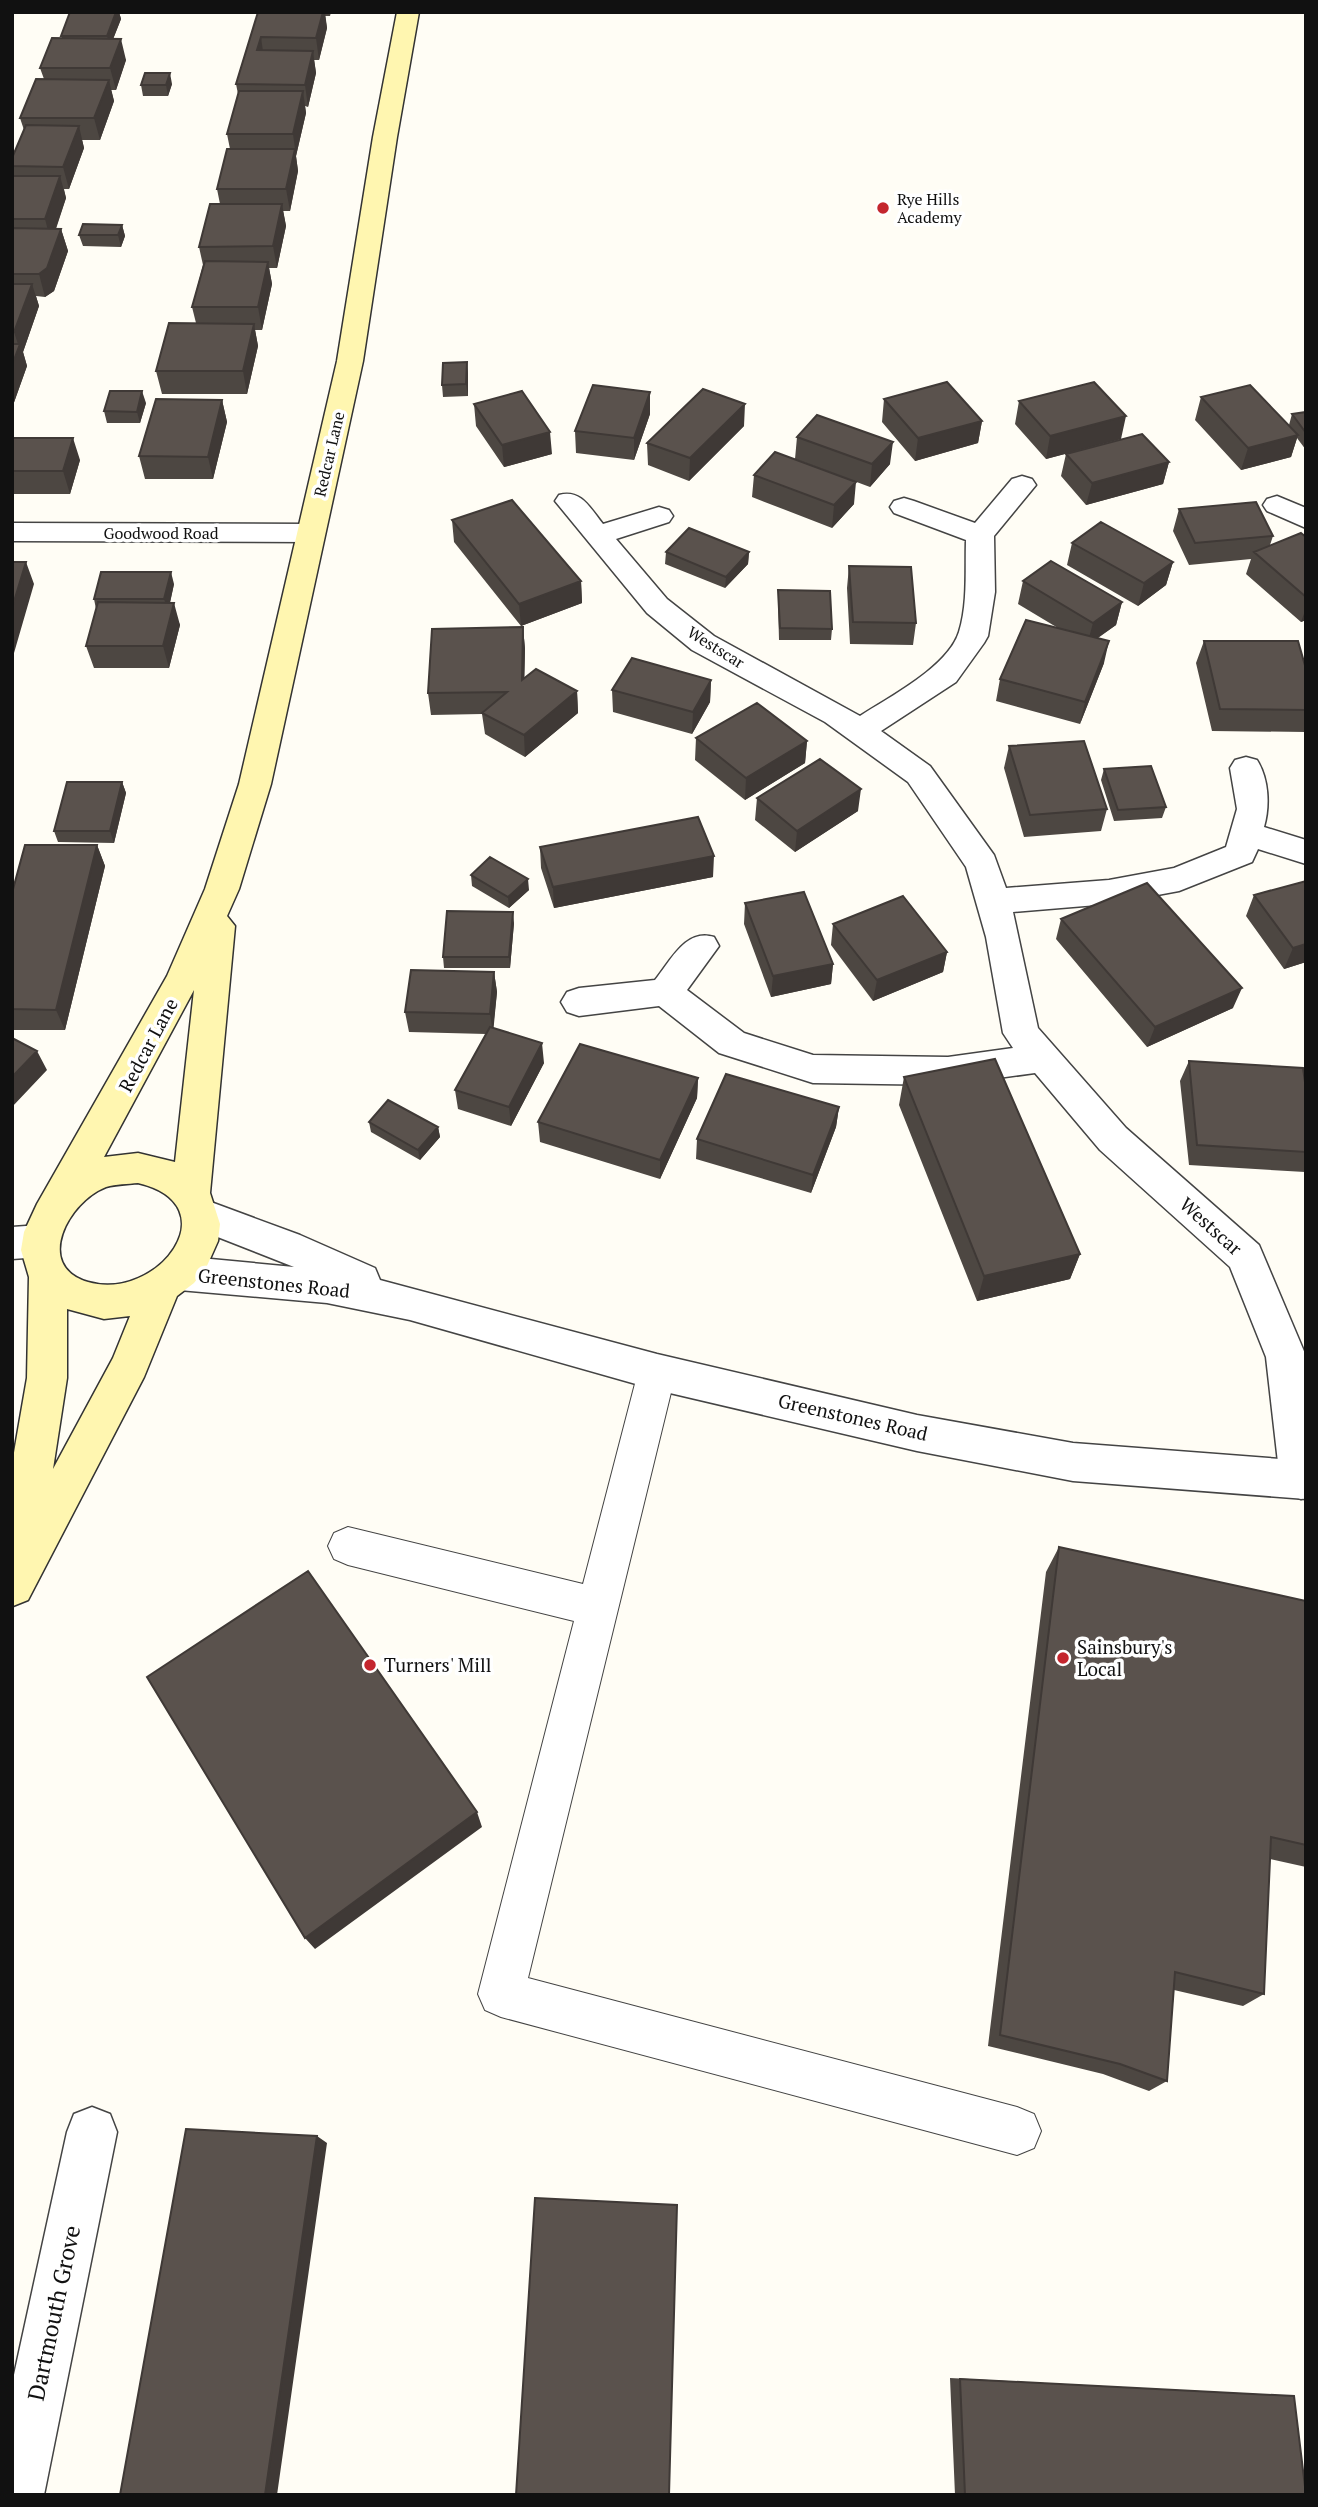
<svg xmlns="http://www.w3.org/2000/svg" width="1318" height="2507" viewBox="0 0 1318 2507" font-family="'PT Serif',serif">
	<rect width="100%" height="100%" fill="#fffdf5"/>
	<g fill="none" stroke-linecap="round" stroke-linejoin="round">
		<defs>
			<path id="service" d="M657,1355L671,1360L676,1372L528,1978L1017,2107L1034,2114L1041,2131L1034,2148L1017,2155L501,2017L485,2010L478,1994L574,1621L348,1565L334,1559L328,1546L334,1533L348,1527L583,1584L638,1372L643,1360Z"/>
			<path id="minor" d="M1022,476L1032,479L1036,485L994,536L995,592L988,636L984,643L956,682L881,731L930,766L994,855L1006,888L1109,880L1174,868L1226,847L1237,809L1230,768L1235,760L1246,757L1257,760C1269,779 1270,806 1264,827L1306,840V864L1258,849L1252,862L1179,891L1109,904L1013,912L1038,1028L1126,1128L1259,1245L1306,1356V1497L1301,1499L1286,1493L1280,1480L1266,1357L1230,1267L1100,1150L1035,1073L948,1085L813,1083L719,1053L659,1006L579,1016L567,1012L561,1002L567,992L579,988L655,980C671,960 686,928 714,937L719,946L687,990L744,1033L813,1055L948,1057L1013,1048L1003,1033L986,937L966,867L908,782L825,722L692,650L647,613L555,501L559,495C581,489 590,508 603,524L659,507L669,510L673,516L669,522L616,539L667,599L714,636L860,716C889,697 948,667 959,632C968,603 965,570 966,540L894,513L890,507L894,501L904,498L914,501L975,523L1012,479Z
				M1277,496L1306,508V528L1267,511L1263,505L1267,499Z
				M12,523L310,524L320,527L324,533L320,539L310,542L12,541Z
				M40,1225L54,1230L59,1241L54,1252L40,1257L12,1259V1227Z
				M92,2107L110,2114L117,2132L44,2495H12V2384L67,2132L74,2114Z"/>
			<path id="tertiary" d="M200,1198L300,1235L375,1268L380,1280L657,1354L917,1415L1073,1443L1306,1461V1499L1073,1481L917,1451L657,1390L410,1320L327,1303L179,1290L165,1285L160,1273L165,1261L179,1256L294,1267L187,1225L181,1214L187,1203Z"/>
			<path id="secondary" d="M397,12H419L397,137L363,361L271,784L239,889L227,916L235,926L210,1193L220,1224L218,1241L206,1268L194,1283L177,1296L144,1377L28,1600L13,1606L12,1464L27,1378L29,1277L21,1250L24,1232L37,1204L167,976L205,889L239,784L337,361L373,137ZM194,990L175,1162L138,1153L104,1157ZM138,1183C231,1205 158,1302 88,1282C33,1266 69,1201 106,1187C116,1184 128,1184 138,1183ZM67,1309L104,1319L130,1316L113,1358L53,1469L67,1378Z"/>
		</defs>
		<use href="#service" stroke="#444" stroke-width="2"/>
		<use href="#minor" stroke="#444" stroke-width="3"/>
		<use href="#tertiary" stroke="#444" stroke-width="3"/>
		<use href="#secondary" stroke="#333" stroke-width="3"/>
		<use href="#service" fill="#fff" fill-rule="evenodd"/>
		<use href="#minor" fill="#fff" fill-rule="evenodd"/>
		<use href="#tertiary" fill="#fff" fill-rule="evenodd"/>
		<use href="#secondary" fill="#fff6b0" fill-rule="evenodd"/>
	</g>
	<path fill="#4d4742" d="M70,12H119L121,19L113,39L126,60L116,90H111L114,101L100,140H82L84,148L69,189H64L66,198L56,229H61L68,251L54,291L45,297L36,296L39,306L23,352L27,366L12,408V158L24,130L20,118L44,79L40,68L62,38L61,36Z
		M258,12H331L330,16H325L327,28L319,60H314L316,73L308,107L305,106L306,113L296,156L298,171L290,211H283L286,226L277,268H269L272,284L262,330H255L258,346L247,394H162L156,371L196,323L192,307L203,265L199,247L220,204L217,189L230,149L227,134L238,94L236,84Z
		M172,84L168,96H143L141,85Z
		M122,225L125,236L121,247L83,246L79,235Z
		M467,362L468,374V396L443,397L442,385Z
		M650,392V414L634,460L576,453L575,431Z
		M1201,397L1289,425L1292,414L1306,412V450L1297,438L1291,457L1241,470L1195,420Z
		M884,399L982,421L978,443L915,461L882,422Z
		M222,400L227,422L213,479H145L139,456Z
		M1019,401L1121,439L1046,459L1015,424Z
		M146,403L140,423H107L104,411Z
		M474,404L552,454L504,467L476,426Z
		M744,426L689,481L648,465L647,443Z
		M797,437L890,464L870,487L795,459Z
		M12,438L80,460L70,494H12Z
		M1066,454L1169,462L1163,484L1086,505L1061,476Z
		M754,475L854,504L832,528L752,497Z
		M1179,509L1273,536L1270,545L1306,537V620L1301,622L1246,574L1251,559L1189,565L1173,531Z
		M452,520L581,581L582,603L521,626L454,542Z
		M1072,543L1173,562L1166,585L1138,606L1067,565Z
		M666,552H749L748,564L725,588L665,564Z
		M849,566L916,623L913,645L850,644L847,588Z
		M1023,581L1122,602L1116,625L1098,638L1104,663L1080,724L996,701L1000,679L1058,628L1018,604Z
		M174,584L170,603L180,625L169,668H94L86,646L96,609L94,599Z
		M778,590L832,629L831,640H779L778,602Z
		M523,627L525,649L524,678L577,691L578,713L525,757L485,734L482,714L431,715L428,693Z
		M1204,641L1306,669V732L1212,731L1196,663Z
		M711,680L710,702L692,734L613,712L612,690Z
		M696,738L807,741L805,763L745,800L695,760Z
		M1009,746L1107,809L1101,831L1024,837L1004,768Z
		M1104,769L1166,807L1162,818L1114,821L1101,780Z
		M122,782L126,793L114,843L58,842L54,831Z
		M757,798L858,811L795,852L755,820Z
		M97,845L105,866L65,1030H12V893Z
		M540,847L713,877L554,908L541,868Z
		M471,875L529,890L509,908L472,886Z
		M1254,895L1306,962L1284,969L1246,916Z
		M745,903L833,964L831,984L771,997L744,924Z
		M1061,919L1233,1008L1147,1047L1056,939Z
		M514,923L510,968H444L443,957Z
		M833,924L947,952L943,972L873,1001L831,945Z
		M494,972L497,992L493,1028L544,1063L511,1126L458,1109L455,1090L486,1034L409,1032L405,1012Z
		M1189,1061L1306,1089V1170L1305,1172L1189,1165L1180,1081Z
		M904,1077L1080,1254L1070,1279L977,1301L899,1105Z
		M698,1078L697,1098L660,1179L540,1142L538,1122Z
		M839,1107L836,1127L811,1193L696,1159L697,1139Z
		M369,1122L438,1127L440,1137L420,1160L371,1132Z
		M1059,1547L1306,1601V1867L1270,1859L1264,1994L1243,2006L1174,1990L1167,2081L1149,2091L1103,2074L988,2046L1046,1572Z
		M950,2378L1294,2396L1306,2495H955Z"/>
	<path fill="#3f3936" d="M116,12H119L121,19L110,47L107,36Z
		M323,12H325L327,28L319,60L316,38Z
		M261,37L264,59L257,50Z
		M121,39L126,60L116,90L110,68Z
		M313,51L316,73L308,107L305,85Z
		M170,73L172,84L168,96L166,85Z
		M109,80L114,101L100,140L94,118Z
		M303,91L306,113L296,156L293,134Z
		M79,126L84,148L69,189L63,167Z
		M295,149L298,171L290,211L286,189Z
		M60,176L66,198L51,242L45,219Z
		M282,204L286,226L277,268L273,246Z
		M122,225L125,236L121,247L118,235Z
		M61,229L68,251L54,291L45,297L39,274Z
		M268,262L272,284L262,330L258,307Z
		M32,284L39,306L23,352L27,366L12,408V365L19,347L14,332Z
		M254,324L258,346L247,394L243,371Z
		M467,362L468,374V396L466,384Z
		M142,391L146,403L140,423L137,412Z
		M650,392V414L634,460V438Z
		M222,400L227,422L213,479L208,457Z
		M745,404L744,426L689,481L690,458Z
		M1126,416L1121,439L1046,459L1050,436Z
		M982,421L978,443L915,461L918,438Z
		M550,432L552,454L504,467L502,445Z
		M1298,435L1291,457L1241,470L1248,448Z
		M73,438L80,460L70,494L63,471Z
		M893,442L890,464L870,487L872,464Z
		M1169,462L1163,484L1086,505L1092,483Z
		M856,482L854,504L832,528L834,505Z
		M749,552L748,564L725,588L726,577Z
		M26,562L34,584L14,653L12,648V608Z
		M1173,562L1166,585L1138,606L1144,583Z
		M171,572L174,584L168,611L164,599Z
		M581,581L582,603L521,626L519,604Z
		M1122,602L1116,625L1087,645L1093,623Z
		M174,603L180,625L169,668L163,646Z
		M1306,608V620L1301,622Z
		M523,627L525,649L524,702L522,680Z
		M1109,641L1104,663L1080,724L1085,702Z
		M711,680L710,702L692,734L693,712Z
		M577,691L578,713L525,757L524,735Z
		M807,741L805,763L745,800L746,778Z
		M122,782L126,793L114,843L110,831Z
		M861,789L858,811L795,852L797,831Z
		M97,845L105,866L65,1030L56,1010Z
		M714,856L713,877L554,908L553,887Z
		M528,879L529,890L509,908L508,897Z
		M513,912L514,923L510,968L509,957Z
		M1306,944V962L1284,969L1293,948Z
		M947,952L943,972L873,1001L877,980Z
		M833,964L831,984L771,997L773,976Z
		M494,972L497,992L493,1034L490,1014Z
		M1242,988L1233,1008L1147,1047L1155,1027Z
		M542,1043L544,1063L511,1126L509,1107Z
		M37,1051L47,1070L12,1107V1077Z
		M698,1078L697,1098L660,1179V1160Z
		M839,1107L836,1127L811,1193L813,1175Z
		M438,1127L440,1137L420,1160L418,1150Z
		M1080,1254L1070,1279L977,1301L984,1276Z
		M477,1812L482,1827L315,1949L305,1938Z
		M317,2136L327,2143L277,2495H265Z"/>
	<path fill="#5a524d" stroke="#3f3936" stroke-width="2" d="M70,12H116L107,36H61Z
		M258,12H323L316,38L261,37L257,50L313,51L305,85L236,84Z
		M52,38L121,39L110,68H40Z
		M145,73H170L166,85H141Z
		M36,79L109,80L94,118H20Z
		M239,91H303L293,134H227Z
		M26,125L79,126L63,167L12,166V158Z
		M227,149H295L286,189H217Z
		M12,176H60L45,219H12Z
		M210,204H282L273,246L199,247Z
		M83,224L122,225L118,235H79Z
		M12,228L61,229L47,268L39,274H12Z
		M205,261L268,262L258,307H192Z
		M12,284H32L14,332H12Z
		M169,323L254,324L243,371H156Z
		M12,344H20L12,365Z
		M467,362L466,384L442,385L443,363Z
		M947,382L982,421L918,438L884,399Z
		M1094,382L1126,416L1050,436L1019,401Z
		M593,385L650,392L634,438L575,431Z
		M1250,385L1298,435L1248,448L1201,397Z
		M703,389L745,404L690,458L647,443Z
		M110,391H142L137,412L104,411Z
		M522,391L550,432L502,445L474,404Z
		M156,399L222,400L208,457L139,456Z
		M1306,412V433L1292,414Z
		M817,415L893,442L872,464L797,437Z
		M1142,434L1169,462L1092,483L1066,454Z
		M12,438H73L63,471H12Z
		M775,452L856,482L834,505L754,475Z
		M512,500L581,581L519,604L452,520Z
		M1256,502L1273,536L1195,543L1179,509Z
		M1101,522L1173,562L1144,583L1072,543Z
		M689,528L749,552L726,577L666,552Z
		M1301,533L1306,537V597L1254,552Z
		M1051,561L1122,602L1093,623L1023,581Z
		M12,562H26L12,608Z
		M849,566L911,567L916,623L853,622Z
		M101,572H171L164,599H94Z
		M778,590L830,591L832,629L780,628Z
		M98,602L174,603L163,646H86Z
		M1026,620L1109,641L1085,702L1000,679Z
		M523,627L522,680L536,669L577,691L524,735L482,713L507,692L428,693L432,629Z
		M1204,641H1298L1306,669V710L1220,709Z
		M632,658L711,680L693,712L612,690Z
		M757,703L807,741L746,778L696,738Z
		M1084,741L1107,809L1030,815L1009,746Z
		M820,759L861,789L797,831L757,798Z
		M1151,766L1166,807L1118,810L1104,769Z
		M67,782H122L110,831H54Z
		M698,817L714,856L553,887L540,847Z
		M25,845H97L56,1010L12,1009V893Z
		M490,857L528,879L508,897L471,875Z
		M1306,881V944L1293,948L1254,895Z
		M1147,883L1242,988L1155,1027L1061,919Z
		M804,892L833,964L773,976L745,903Z
		M903,896L947,952L877,980L833,924Z
		M447,911L513,912L509,957H443Z
		M411,970L494,972L490,1014L405,1012Z
		M490,1027L542,1043L509,1107L455,1090Z
		M12,1038L37,1051L12,1077Z
		M580,1044L698,1078L660,1160L538,1122Z
		M995,1059L1080,1254L984,1276L904,1077Z
		M1189,1061L1303,1068L1306,1089V1152L1197,1145Z
		M726,1074L839,1107L813,1175L697,1139Z
		M388,1100L438,1127L418,1150L369,1122Z
		M1059,1547L1306,1601V1845L1271,1837L1264,1994L1175,1972L1167,2081L1120,2064L1000,2035Z
		M308,1571L477,1812L305,1938L147,1677Z
		M186,2129L317,2136L265,2495H120Z
		M535,2198L677,2205L669,2495H516Z
		M960,2379L1294,2396L1306,2495H965Z"/>
	<g fill="#c4262e" stroke="#fff" stroke-width="2.5">
		<circle cx="883" cy="208" r="7"/>
		<circle cx="1063" cy="1658" r="7"/>
		<circle cx="370" cy="1665" r="7"/>
	</g>
	<g text-anchor="middle" stroke-width="7" stroke-linejoin="round" paint-order="stroke">
		<g font-size="16" fill="#111" stroke="#fff" text-anchor="start">
			<text x="897" y="205">Rye Hills<tspan x="897" dy="18">Academy</tspan></text>
		</g>
		<g font-size="16" fill="#111" stroke="#fff">
			<text transform="translate(329 454) rotate(-77)" y="6">Redcar Lane</text>
			<text x="161" y="539">Goodwood Road</text>
			<text transform="translate(716 647) rotate(32)" y="6">Westscar</text>
		</g>
		<g font-size="19" fill="#111" stroke="#fff">
			<text transform="translate(148 1045) rotate(-62)" y="7">Redcar Lane</text>
			<text transform="translate(1211 1226) rotate(42)" y="7">Westscar</text>
			<text transform="translate(274 1283) rotate(6)" y="7">Greenstones Road</text>
			<text transform="translate(853 1417) rotate(13)" y="7">Greenstones Road</text>
		</g>
		<g font-size="19" fill="#111" stroke="#fff" text-anchor="start">
			<text x="1077" y="1654">Sainsbury's<tspan x="1077" dy="22">Local</tspan></text>
			<text x="384" y="1672">Turners' Mill</text>
		</g>
		<g font-size="23" fill="#111" stroke="#fff">
			<text transform="translate(54 2313) rotate(-78)" y="8">Dartmouth Grove</text>
		</g>
	</g>
	<rect width="1318" height="2507" fill="none" stroke="#111111" stroke-width="28"/>
</svg>
